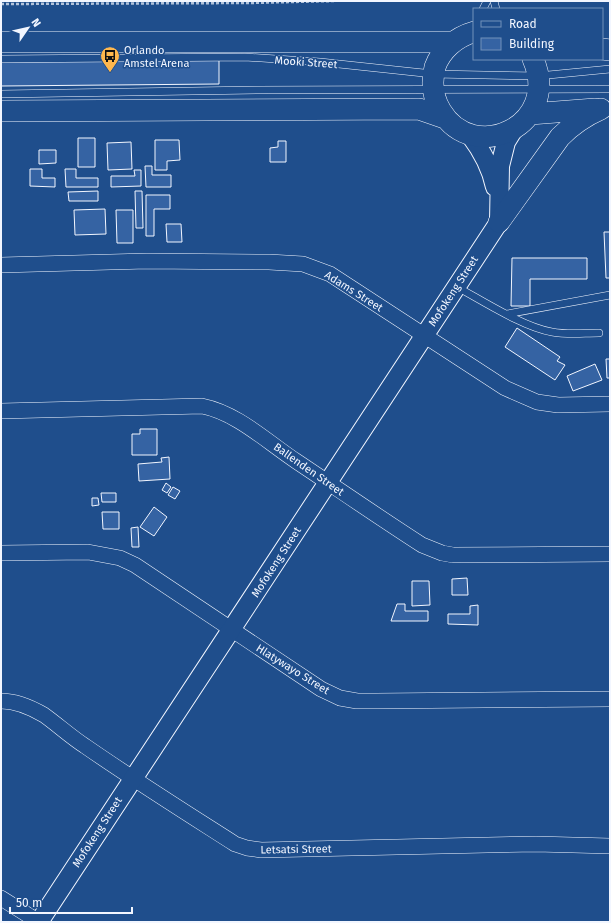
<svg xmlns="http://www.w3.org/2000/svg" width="611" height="923" viewBox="0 0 611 923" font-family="'Fira Sans',sans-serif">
	<rect width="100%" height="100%" fill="#1f4e8c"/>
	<path fill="#3563a3" stroke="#f2f6ff" d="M219,60V84L1,86V62Z
		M78,138H95V167H78Z
		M155,140H179L180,160L167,161V170H155Z
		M278,141H286V162H270V148L278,147Z
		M131,142L132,169L108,170L107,143Z
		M39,150H56V163L39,164Z
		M145,166H152V175H171V187H146Z
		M30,169H42V178H55V187L30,186Z
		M65,169H76V178H98V187H66Z
		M134,170H141V186L111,187V176H135Z
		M98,191V201H69L68,192Z
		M135,191H142L143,228H136Z
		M146,195H170V209H154V236H146Z
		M105,209L106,234L75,235L74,210Z
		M116,210H133V243H117Z
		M166,224H181L182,242H167Z
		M604,232H610V278H606Z
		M512,258H587V279H530V306H511Z
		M517,328L560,357L557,361L565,365L555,380L505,347Z
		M606,359H610V378H607Z
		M595,364L602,380L573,391L567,376Z
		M140,429H157V455H132V434H140Z
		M169,457L170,479L139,481L138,464L162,462L161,458Z
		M166,483L171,487L167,493L162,490Z
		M173,487L180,491L175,499L168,495Z
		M101,493H116V502H102Z
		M92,498H98L99,505L92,506Z
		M154,507L167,517L154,536L140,527Z
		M102,512H119V529H103Z
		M138,527L139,547H132L131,528Z
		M467,578L468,595H452V579Z
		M412,581H429L430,605L412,606Z
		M397,604H405V611H428V621H391Z
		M478,605V625L448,624V614H470V606Z"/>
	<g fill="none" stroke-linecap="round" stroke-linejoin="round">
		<defs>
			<path id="service" d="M494,1L496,9
				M483,9L487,1
				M1,59L245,57L320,62L433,74L538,76L610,69
				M1,94L256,90L610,89
				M457,287C483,301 523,327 552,332C568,335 583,333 599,333
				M507,314L610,295"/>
			<path id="minor" d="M1,265L147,261L269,262L303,264L330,274L505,388L537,402L558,405L610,404
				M1,411L202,406C237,413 266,441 296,461C338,489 380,518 422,545L442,553L453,555L610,554
				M1,553L88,552L120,558L135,565L321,689L340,698L357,701H376L610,699
				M1,701C15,701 32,708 44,715C58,725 71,737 85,746C134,780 185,812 235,844L247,848L261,850L536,844L610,846
				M1,898L39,922"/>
			<path id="tertiary" d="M470,135C482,151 491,167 495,187
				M39,922L499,222L500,166L506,142L514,129"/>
			<path id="secondary" d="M474,32C456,37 441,50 435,67C431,83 433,98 441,111C474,166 562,125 533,59
				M1,42H452
				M602,49L610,50
				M1,111L419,109L445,118
				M530,114L595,109
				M499,222L560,137C572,125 585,116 601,109"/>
		</defs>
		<use href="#service" stroke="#f2f6ff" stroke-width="8"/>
		<use href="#minor" stroke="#f2f6ff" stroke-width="16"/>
		<use href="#tertiary" stroke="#f2f6ff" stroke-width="20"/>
		<use href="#secondary" stroke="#f2f6ff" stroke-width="22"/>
		<path stroke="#b3c4dc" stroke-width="2.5" stroke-dasharray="3 2" stroke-linecap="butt" d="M1,4L249,3L335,1"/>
		<use href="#service" stroke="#1f4e8c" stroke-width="7"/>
		<use href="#minor" stroke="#1f4e8c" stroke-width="15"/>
		<use href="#tertiary" stroke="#1f4e8c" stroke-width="18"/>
		<use href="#secondary" stroke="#1f4e8c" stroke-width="21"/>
	</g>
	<defs>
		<symbol id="bus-pin" viewBox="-11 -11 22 30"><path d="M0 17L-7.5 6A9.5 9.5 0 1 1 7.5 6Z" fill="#ffb74d" stroke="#1f4e8c"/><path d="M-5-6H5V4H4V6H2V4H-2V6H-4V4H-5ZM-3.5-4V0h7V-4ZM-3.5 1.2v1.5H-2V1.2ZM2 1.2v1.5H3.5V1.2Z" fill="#111"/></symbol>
	</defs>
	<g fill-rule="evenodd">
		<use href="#bus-pin" x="99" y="45" width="22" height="30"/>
	</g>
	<g text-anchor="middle" stroke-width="3" stroke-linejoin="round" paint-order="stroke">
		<g font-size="11" fill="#f2f6ff" stroke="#1f4e8c" text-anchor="start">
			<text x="124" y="54">Orlando<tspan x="124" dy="13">Amstel Arena</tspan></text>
		</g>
		<g font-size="11" fill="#f2f6ff" stroke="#1f4e8c">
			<text transform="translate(306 62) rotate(4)" y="4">Mooki Street</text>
			<text transform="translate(354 291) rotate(32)" y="4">Adams Street</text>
			<text transform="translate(453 291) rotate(-57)" y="4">Mofokeng Street</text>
			<text transform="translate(309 469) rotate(35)" y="4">Ballenden Street</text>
			<text transform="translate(276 562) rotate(-57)" y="4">Mofokeng Street</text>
			<text transform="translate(293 669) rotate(32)" y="4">Hlatywayo Street</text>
			<text transform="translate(97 832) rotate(-57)" y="4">Mofokeng Street</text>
			<text transform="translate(296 849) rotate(-1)" y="4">Letsatsi Street</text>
		</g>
	</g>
	<rect width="611" height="923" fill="none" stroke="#f2f6ff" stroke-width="4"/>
	<rect x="473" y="8" width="130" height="52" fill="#1f4e8c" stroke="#7391ba"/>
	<rect x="481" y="21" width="20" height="6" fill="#1f4e8c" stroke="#7391ba"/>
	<text x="509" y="28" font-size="12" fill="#f2f6ff">Road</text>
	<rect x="481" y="38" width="20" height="12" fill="#3563a3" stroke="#7391ba"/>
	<text x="509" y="48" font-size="12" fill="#f2f6ff">Building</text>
	<g transform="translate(28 28) rotate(56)" stroke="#1f4e8c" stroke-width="3" paint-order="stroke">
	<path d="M0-3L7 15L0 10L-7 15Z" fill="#f2f6ff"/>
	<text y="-6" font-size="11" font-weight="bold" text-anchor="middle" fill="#f2f6ff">N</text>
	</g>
	<path d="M10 907v6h122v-6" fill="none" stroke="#f2f6ff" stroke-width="2"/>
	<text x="16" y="907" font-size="12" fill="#f2f6ff" stroke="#1f4e8c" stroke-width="3" paint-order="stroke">50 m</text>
</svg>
